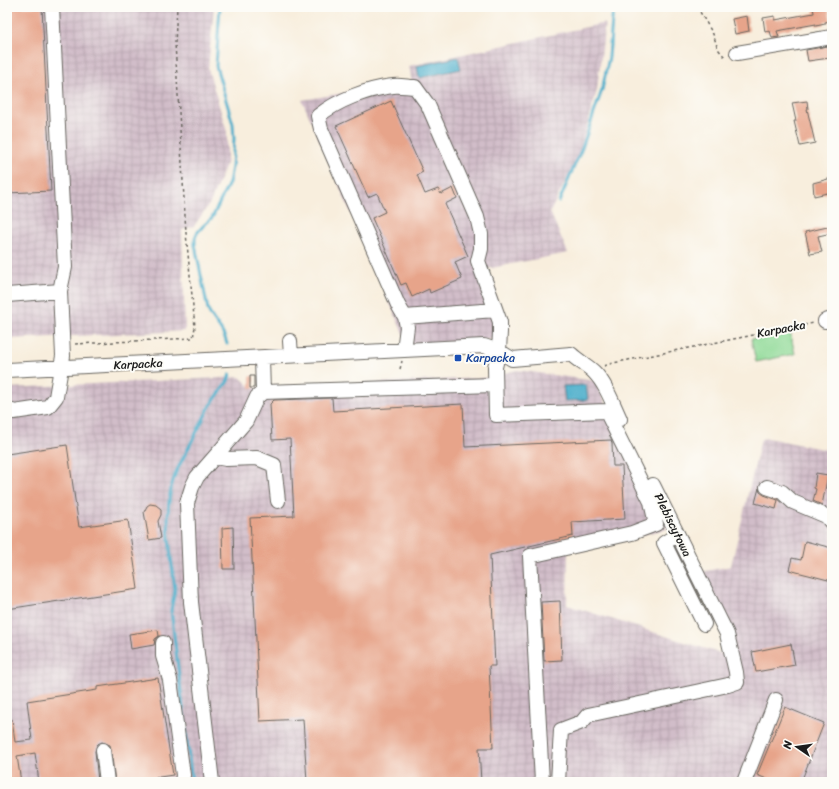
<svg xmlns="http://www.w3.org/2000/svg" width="839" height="789" viewBox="0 0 839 789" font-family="Sriracha,sans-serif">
	<defs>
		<pattern id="industrial-grid" width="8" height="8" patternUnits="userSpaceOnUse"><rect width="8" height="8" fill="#d1bdc9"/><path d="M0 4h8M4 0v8" fill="none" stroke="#b3a2ac"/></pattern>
	</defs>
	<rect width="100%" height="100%" fill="#fdfcf7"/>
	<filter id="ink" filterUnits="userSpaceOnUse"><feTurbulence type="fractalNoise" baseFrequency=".025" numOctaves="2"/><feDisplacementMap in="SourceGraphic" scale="8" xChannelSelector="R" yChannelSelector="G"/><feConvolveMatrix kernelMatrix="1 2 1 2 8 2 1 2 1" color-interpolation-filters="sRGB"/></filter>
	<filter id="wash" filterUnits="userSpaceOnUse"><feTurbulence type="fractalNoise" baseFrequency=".012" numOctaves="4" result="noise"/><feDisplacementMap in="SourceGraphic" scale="16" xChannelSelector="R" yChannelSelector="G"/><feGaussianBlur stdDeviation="0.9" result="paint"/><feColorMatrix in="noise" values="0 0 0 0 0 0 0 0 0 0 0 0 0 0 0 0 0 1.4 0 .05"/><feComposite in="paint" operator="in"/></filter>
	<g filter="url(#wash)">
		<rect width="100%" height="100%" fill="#f8eedd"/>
		<path fill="url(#industrial-grid)" d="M7,7H214L208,69L227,132V162L210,203L194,226L182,230L185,331L7,339Z
			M605,23L597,90L578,157L550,212L568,253L486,269L508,338L408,345L302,100L412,82L409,66Z
			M517,370L595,381L667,529L568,551L567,605L735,658L701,572L731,566L761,439L768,438L832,451V782H7V388L240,377L252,388L484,378Z"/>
		<path fill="#8dd995" stroke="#547a58" d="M790,331L795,354L756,362L751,339Z"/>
		<path fill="#4baecb" stroke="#346574" d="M458,57L461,69L419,78L417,66Z
			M586,385L588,400L565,401L563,386Z"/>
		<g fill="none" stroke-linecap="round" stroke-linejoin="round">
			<path stroke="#4baecb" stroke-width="3" d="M220,7L216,66L233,124L234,139L232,167L229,183L216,210L212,218L203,226L197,233L195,238V245L208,310C214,324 223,328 227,344
				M559,202L582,148L602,90L609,57L613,7
				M192,782L171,610L175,590L174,582C170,546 162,507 176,472L210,406L228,381L230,374"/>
		</g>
		<g id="blocks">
			<path fill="#e7a48a" d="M7,7H42L51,191L7,193Z
				M813,7H828L831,21L825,22V24L816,26V24L777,31L779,37L772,38L770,31L765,32L763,18L775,16V20L814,13Z
				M747,16L749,31L735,34L732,19Z
				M828,46L830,58L808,61L806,50Z
				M391,101L423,172L417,175L425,194L438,189L441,194L453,188L457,198L445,204L468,256L455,262L462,279L430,293L429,289L412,297L406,283L401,285L372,218L385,212L377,193L368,197L336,126Z
				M807,101L808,109H807L815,143L800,146L794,121H796L792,103Z
				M832,178V192L814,196L813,183Z
				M832,226V233L818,236L822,252L810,254L805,232Z
				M250,376H254V388H250Z
				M332,398L333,411L463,404L465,447L611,440L612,443L613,466H622L625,519L572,522L573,536L490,555L495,666H489L493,748H479L481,782H307L303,719L260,721L250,518L294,516L290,439L272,440L270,404L274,400Z
				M67,445L79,527L128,520L138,589L7,609V454Z
				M816,473L828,475L822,505L813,501L816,489L814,488Z
				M759,488L760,492L764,495L778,500L776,509L755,503Z
				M150,504L156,505L161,509V515L158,521L161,538L149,540L144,512L147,506Z
				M233,527L234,569H223L222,528Z
				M805,541L832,548V581L789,570L792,558L801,560Z
				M560,601L562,660L544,661L541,602Z
				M158,630L159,636L155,639L154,645L131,649L129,634Z
				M791,644L795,665L756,672L752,652Z
				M158,678L173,775L126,782H115L111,749L110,745L102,742L98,744L95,751L98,782H39L35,753L17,756L21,782H7V720L12,719L15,742L32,740L27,701L97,690V687Z
				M785,707L824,723L801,782H774L757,775Z"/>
		</g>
	</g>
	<g filter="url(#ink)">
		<use href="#blocks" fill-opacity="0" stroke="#696660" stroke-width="1"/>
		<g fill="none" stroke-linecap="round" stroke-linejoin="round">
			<defs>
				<path id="minor" d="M737,53L832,37
					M7,295L60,291
					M405,317L398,305L321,129L318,116C338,100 367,89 393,86C400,85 408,87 415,87L428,105L477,217L481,234V249L478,261L500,322V332L499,351L495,367L496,415L606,411L651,502L656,524L632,533L530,556L542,782
					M825,321L832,319
					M290,341L291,356
					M404,350L407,327L405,317L495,310
					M7,370L484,346L499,351L512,359L571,354C578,361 587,365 594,372C606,384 613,404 620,419
					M263,392L495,385
					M7,409L14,412L48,407L56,397L63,356L60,291L65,267L52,7
					M215,457L226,459L257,458L274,465L278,501
					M767,487L782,492L793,502L826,516L832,523
					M677,535L664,543L704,624
					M163,643V656L170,680L183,775L182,782
					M103,750L107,782
					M212,782L191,602L187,503L192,487L197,477L246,421L257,397L263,392L262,358
					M558,782L561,730L582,722L588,715L728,685L737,682L736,672L727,634L653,485
					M744,782L776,700"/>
			</defs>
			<use href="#minor" stroke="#696660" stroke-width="16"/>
			<path stroke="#696660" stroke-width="1.5" stroke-dasharray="3 3" stroke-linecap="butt" d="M697,7L713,34L718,49L724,56H726
				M75,344L193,338L195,327L186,233L175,43L177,7
				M604,366L613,363L814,323
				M400,369L402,361"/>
			<use href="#minor" stroke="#fff" stroke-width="14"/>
		</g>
	</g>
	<rect fill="#1a4fb4" stroke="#fdfcf7" stroke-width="1.5" x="454" y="354" width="8" height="8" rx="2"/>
	<g text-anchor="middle" stroke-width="4" stroke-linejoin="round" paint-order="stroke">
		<g font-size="12" fill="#1c1c1c" stroke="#fdfcf7">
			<text transform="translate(781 329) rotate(-11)" y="4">Karpacka</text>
			<text transform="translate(138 364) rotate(-3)" y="4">Karpacka</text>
			<text transform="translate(673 525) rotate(64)" y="4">Plebiscytowa</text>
		</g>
		<g font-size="12" fill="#164399" stroke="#fdfcf7" text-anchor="start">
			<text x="466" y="362">Karpacka</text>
		</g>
	</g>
	<rect width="839" height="789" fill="none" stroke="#fdfcf7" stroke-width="24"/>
	<g transform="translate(797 747) rotate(283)" stroke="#fdfcf7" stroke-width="3" paint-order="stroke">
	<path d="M0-3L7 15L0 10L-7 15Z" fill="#1c1c1c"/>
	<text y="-6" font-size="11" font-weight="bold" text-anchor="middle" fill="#1c1c1c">N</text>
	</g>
</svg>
